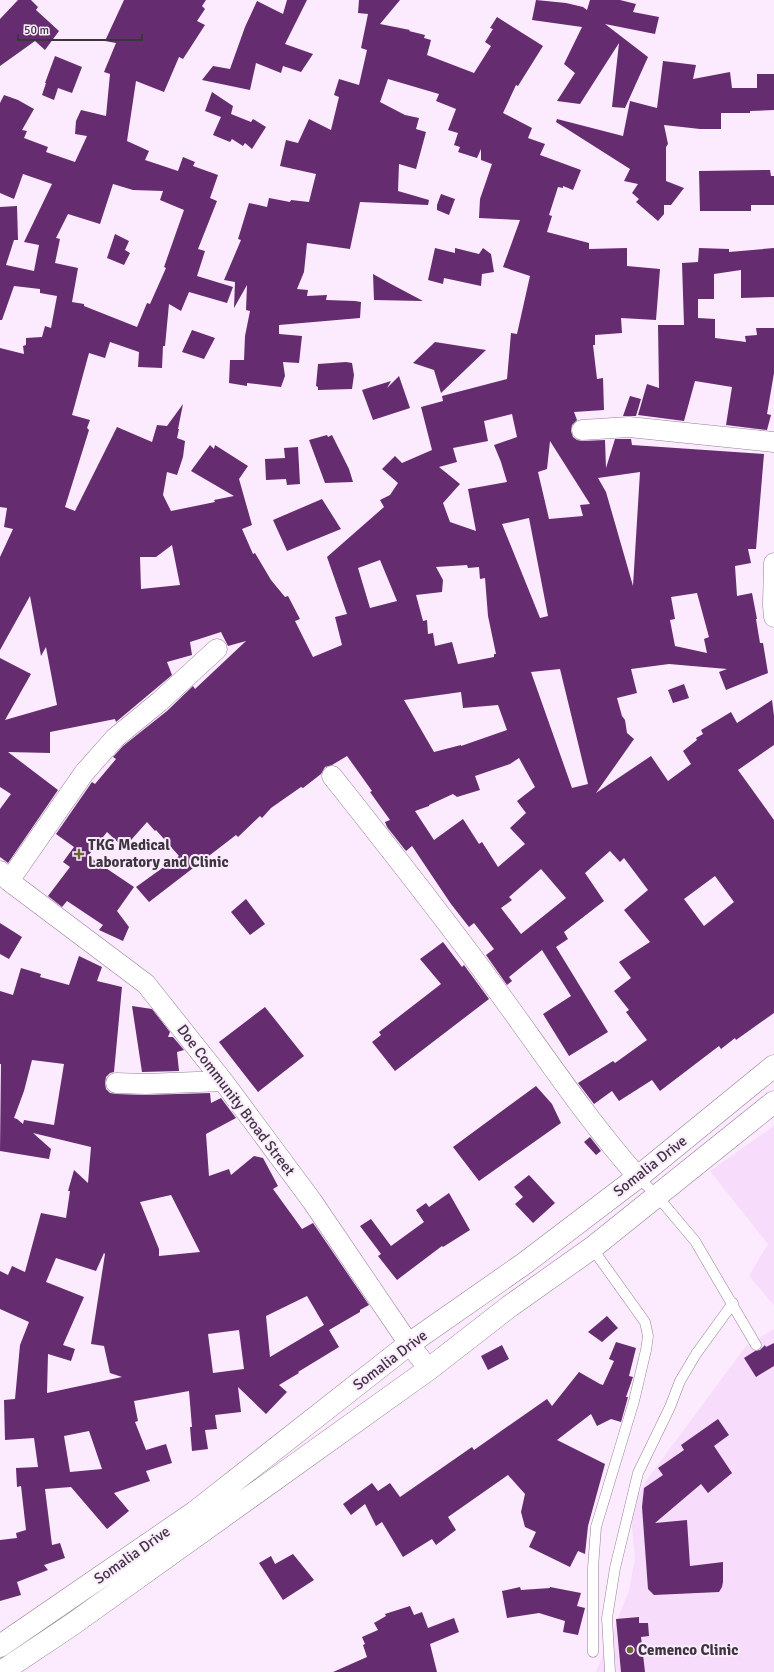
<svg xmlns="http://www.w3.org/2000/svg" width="774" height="1672" viewBox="0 0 774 1672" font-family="Signika,sans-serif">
	<rect width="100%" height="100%" fill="#fceaff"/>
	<path fill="#f7dcfc" d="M774,1126V1305L749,1276L768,1244L710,1171Z
		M774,1329V1672H596L629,1591L635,1558L631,1515L637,1497L646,1481L746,1346Z"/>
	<path fill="#652d6f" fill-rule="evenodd" d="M18,0H31L38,7L36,10L59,31L45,50L35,41L0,66V19Z
		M124,0H206L202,6L205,9L197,21L205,25L183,59L179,57L164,92L136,81L127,141L149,151L145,160L178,171L183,157L195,162L193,166L218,175L210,198L217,201L198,249L205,251L197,276L233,287L227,303L189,292L181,311L169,304L165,346H163L162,368L138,367L139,352L110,342L105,358L89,353L72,415L90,420L87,428L89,430L65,507L75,511L117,427L152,442L157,425L167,426L183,404L178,429H179L177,438L185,441L183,457L177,475L167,472L163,495L171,511L215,502L214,500L234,496L191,471L210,445L214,449L215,445L248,466L239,479L252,525L242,529L253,554L255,553L271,580L285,597L288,596L300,619L295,621L313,657L342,645L335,617L347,614L327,557L384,507L380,500L390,495L398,483L382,469L395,456L402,463L432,450L421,407L443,401L442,396L507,379L511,333L517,334L530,276L503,267L520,220L479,218L480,199L492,164L481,160V149L477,158L458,152L460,147L454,145L458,133L448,130L456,109L436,101L439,94L388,79L380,102L405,115L419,118L416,129L426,132L416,169L399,164L398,191L429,200L428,205L360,202L350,249L307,243L304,272L297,289L308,290L307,296L327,295L326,300L355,301L361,302L360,318L279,325V334L302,336L299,363L283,362L285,376L281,387L247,383V386L229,383L230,360H244L245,336L250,311L246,310L247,285L234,308L235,282L224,280L241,240L238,239L249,203L267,207L269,198L290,202L291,200L309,202L316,174L280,166L286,140L298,143L309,119L331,130L339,97L334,95L339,79L359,85L367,50L361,48L368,14L358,13L359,0H400L380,24L410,30L409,31L425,35L424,38L431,40L427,55L474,73L491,46L485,42L493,29L490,28L497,17L543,46L518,86L516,85L503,113L532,128L528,138L545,144L540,155L581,170L573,190L563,186V188L558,187L549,215L552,216L547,232L589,243V249L627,248V266L660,269L656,320L621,318L622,333L595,335V345H593L597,379L603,378L604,410L574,412L577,420L572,425L571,431L573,437L577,440L582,441L605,440L606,468L615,439H631L632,445L764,454L756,549H748L751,563L735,566L737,596L752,593L757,619H756L760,643H763L768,673L726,690L719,672L727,669L669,664L631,669L637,693L617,698L622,716L625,720L627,733L634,739L596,793L651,756L668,781L691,764L683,751L697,740L696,738L703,734L701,730L731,712L737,723L772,700L774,716V745L738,770L774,820V1013L736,1040L735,1038L721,1049L719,1046L660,1091L652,1080L619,1101L612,1091L594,1104L578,1083L613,1061L615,1063L647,1040L626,1012L629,1010L614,991L631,978L619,962L650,942L624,910L648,890L624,858L620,862L610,851L585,873L604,901L564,932L568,939L556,947L608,1032L569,1056L543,1014L571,996L542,950L509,977L512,981L507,985L486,955L494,949L474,923L469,927L451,904L412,846L406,851L387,827L385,822L390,820L370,792L372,791L347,756L332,765L325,767L321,774L303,788L301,787L271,808L262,818L260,816L238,837L236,835L149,902L136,887L179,856L156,830L155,831L147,822L124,848L107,832L88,856L134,887L117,911L129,927L123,941L99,930L103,925L67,901L62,907L48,896L70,867L63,862L74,847L56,834L92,782L95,784L116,759L113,757L123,746L167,711L193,686L195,689L246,641L228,646L221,632L190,642L192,655L167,662L172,675L116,722L115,719L50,732V753L8,752L58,790L8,863L0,857V809L11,794L0,787V658L31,674L5,720L57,705L46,647L41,656L30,596L0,650V557L13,529L4,527L7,508L0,507V348L24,354L23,346L26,345V338L42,337L45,326L51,328L57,296L40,293V289L14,286L2,320H0V207L17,206L18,240H14L6,265L34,271L39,245L24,242L52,184L23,174L14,199L0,193V103L4,95L18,100L34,109L22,130L27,131L24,138L48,147L46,152L75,162L87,136L75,134L76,121L81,110L106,116L110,74L104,72L116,43L105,41ZM113,184L133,190L163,191L160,200L184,210L164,267L166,268L150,304L147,303L137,327L84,306V304L72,302L78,268L55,263L60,239L56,238L68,214L100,224ZM512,414L517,437L494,445L501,462L507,482L468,489L476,531L450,522L443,503L460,484L439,467L457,462L453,448L488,441L484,421ZM550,441L590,504L580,505L583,516L549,519L538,472L547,469ZM640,472L633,586L606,492L598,478ZM529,518L548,616L540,618L502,524ZM172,545L180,585L141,589L140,557H156ZM380,560L397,601L370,608L358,568ZM467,565L468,568L479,567L480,579L485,578L488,616L496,654H494V657L458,664L452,642L435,646L433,633L428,634L427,620L423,621L416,595L442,592L443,580L436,567ZM697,593L709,637L704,639L707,653L675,646L670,620L675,619L671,597ZM560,669L588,784L572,788L531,672ZM461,692L463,708L498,705L507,730L461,746V745L434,752L404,700ZM519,758L535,787L517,801L526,813L510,828L525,844L498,867L482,842L479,844L463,819L434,840L415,811L429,806V805L453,794L457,797L480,790L475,776L510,764ZM541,869L566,898L521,934L501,908L512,900L509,897ZM715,876L734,902L704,926L684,899Z
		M287,0H307L285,44L313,54L301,72L283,66L281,73L256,63L250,90L202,80L213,66L230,69L245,27L257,1L283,14Z
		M536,0L566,3L583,7L587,10L590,0H620L636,4L633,12L659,17L655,34L605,24L648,57L625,108L612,107L619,43L580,104L557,101L575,73L564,64L582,27L532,20Z
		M55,56L82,67L72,93L58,88L54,100L42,95L46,83H45Z
		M663,61L696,65L693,79L730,72L732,88H757V74H774V110L750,111V113H721V129H700L664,125L668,144L666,147V181L684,188L671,205H664V214L658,221L636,202L639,199L632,193L638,184L624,181L630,169L556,122L557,119L623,136L630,101L657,108Z
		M212,92L233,106L231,114L251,122L253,119L266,127L252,149L245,143L243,146L232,139L230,142L213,135L221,117L205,111Z
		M770,170L771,176H774V205H751V211H700L699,171Z
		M441,194L455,199L449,215L437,210V205Z
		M115,234L129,241L125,250L130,253L124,265L107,258Z
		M435,248L455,253V248L479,254L483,248L491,254L494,272L482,274L481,286L444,278L443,284L428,280Z
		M699,248L729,249V252L774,248V297L741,298V270L714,274V299H698V318L715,319V338L746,342L745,336L757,335L756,328H774V373L767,414L771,415L767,430L726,425L732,387L695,381L684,421L638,415L647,384L659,388L658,325H684L682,263L698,262Z
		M373,274L391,284L423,301L374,300Z
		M192,330L215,338L204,359L182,352Z
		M435,342L486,350L441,393L434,370L413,363Z
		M346,362L352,363L354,375L352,389L318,390V387L316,386L318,364Z
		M399,376L410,408L373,420L362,390L391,381L387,388Z
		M630,396L641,399L636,416H623Z
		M327,435L328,437L332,435L349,469L353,482L325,483L309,440Z
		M298,447L300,484L287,485L286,479L266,480L265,459L285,458L284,448Z
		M322,499L341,529L287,551L273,520Z
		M684,684L689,698L673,703L668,690Z
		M246,899L265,924L250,935L231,912Z
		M0,923L22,937L9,959L0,954Z
		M443,942L462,967L464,965L489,999L395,1071L372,1042L381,1035L379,1032L441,984L420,959Z
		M79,956L102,967L97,981L122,987L114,1072L110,1073L106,1077L105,1083L106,1089L110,1093L116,1094L145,1095L210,1093L211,1103L221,1098L236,1118L206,1134L209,1176L229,1169L231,1175L254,1156L263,1158L278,1186L273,1189L302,1229L313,1223L369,1305L360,1310V1312L329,1330L339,1347L298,1372L299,1373L279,1385L287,1392L266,1414L238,1387L241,1412L215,1415L217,1429L205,1430L208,1449L192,1451L190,1427H192L189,1391L134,1401L138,1421L135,1422L146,1450L166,1444L172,1463L146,1471L150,1481L114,1493L129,1511L107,1529L71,1487L45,1489L52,1545L60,1543L65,1558L44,1565L48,1570L17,1582L21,1595L0,1601V1540L17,1538L16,1533L26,1530L21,1486L17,1487L16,1468L38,1467L34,1438L5,1440L4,1400L15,1399L20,1345L29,1322L0,1309V1271L8,1275L12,1266L25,1272L41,1213L66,1218L70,1191H68L74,1170L88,1183L91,1147L33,1133L51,1149L49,1159L0,1151L1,1064H0V991L13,995L21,968L41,974L40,977L69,985ZM32,1060L64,1064L54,1125L24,1120L23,1124L17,1119L14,1118L24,1091ZM171,1195L200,1252L159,1256V1249L140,1202ZM104,1253L105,1254L91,1344L104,1346L110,1373L122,1377L47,1393L48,1354L71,1361L75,1349L63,1345L84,1297L46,1282L56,1258L96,1271ZM307,1296L324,1325L270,1357L266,1316ZM239,1330L244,1369L213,1373L208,1334ZM89,1431L102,1469L70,1472L64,1436Z
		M132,1006L152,1009L170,1032L168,1037H173L184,1050L177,1052L179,1071L142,1072Z
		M265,1007L304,1056L258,1092L219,1042Z
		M536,1086L552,1104L561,1123L479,1181L453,1147Z
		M590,1137L601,1151L596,1155L584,1142Z
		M529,1175L555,1203L533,1223L515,1204L523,1197L514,1187Z
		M449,1193L470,1230L443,1247L442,1246L397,1280L378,1256L381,1254L360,1226L371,1219L391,1246L424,1222L416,1210L426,1203L429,1207Z
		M607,1316L618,1328L602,1342L588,1332Z
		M616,1342L636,1348L629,1376L633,1377L626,1397H628L621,1422L611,1419L597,1426L591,1414L557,1440L605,1464L588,1526L585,1554L578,1551L570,1567L529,1547L536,1532L525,1527L521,1512L525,1494L508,1475L448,1517L456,1530L436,1545L432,1539L403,1557L382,1522L376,1526L365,1504L351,1515L343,1504L372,1483L378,1491L390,1483L400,1497L472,1447L474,1450L547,1399L552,1406L579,1372L600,1384L603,1385L614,1361L609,1359Z
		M774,1343V1366L756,1377L744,1358L755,1351L760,1350L765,1345L766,1347Z
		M502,1345L509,1359L488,1370L481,1356Z
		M718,1419L729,1435L714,1446L732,1473L708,1493L701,1484L655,1523L687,1520L690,1566L723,1562V1582L722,1587L719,1592L654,1595L648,1589L642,1507L644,1488L663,1475L658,1468L684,1450L681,1445Z
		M293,1554L314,1580L283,1600L259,1563L271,1556L275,1564Z
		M520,1587L521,1590L550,1588V1587L581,1593L577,1606L585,1608L578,1635L563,1632L565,1621L539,1613L507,1618L502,1591Z
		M410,1606L414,1615L422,1612L428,1628L454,1618L459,1632L430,1644L437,1672H333L367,1657L363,1645L365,1644L362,1637L378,1630L374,1623L386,1616L385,1614Z
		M639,1617V1623H648L649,1636L641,1637L645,1672H621L616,1619Z"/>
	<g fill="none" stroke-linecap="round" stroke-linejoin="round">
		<defs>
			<path id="lane" d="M638,1177L657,1196L695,1241L756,1345
				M592,1248L645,1322L648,1336L646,1350L634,1401L596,1527L593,1568V1652
				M610,1672L607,1618L615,1568L638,1473L670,1407L680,1381L696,1354L733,1303"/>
			<path id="street" d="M582,430L629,427L774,442
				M774,563L773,605L774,617
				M332,776C386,844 440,912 491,982C539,1047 584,1116 638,1177
				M0,871L9,881L146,984L223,1081L312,1201L409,1344L429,1369
				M9,881L84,773L115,738L159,702L217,649
				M116,1083L145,1084L223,1081"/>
			<path id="primary" d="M0,1646L195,1512L409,1344L525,1263L638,1177L774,1066
				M1,1672L70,1626L429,1369L510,1306L592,1248L774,1102"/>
		</defs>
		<use href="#lane" stroke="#948097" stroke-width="11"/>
		<use href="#street" stroke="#948097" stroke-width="21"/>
		<use href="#primary" stroke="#948097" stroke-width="23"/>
		<use href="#lane" stroke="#fff" stroke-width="10"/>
		<use href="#street" stroke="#fff" stroke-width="20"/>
		<use href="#primary" stroke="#fff" stroke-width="22"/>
	</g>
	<g fill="#6d6531" stroke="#fceaff" stroke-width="1.5">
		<path d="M77 848h4v4h4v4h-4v4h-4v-4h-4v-4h4z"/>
		<circle cx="630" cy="1650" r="4"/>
	</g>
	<g text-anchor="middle" stroke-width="4" stroke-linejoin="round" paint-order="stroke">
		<g font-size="15" font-weight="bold" fill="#3d353e" stroke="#fceaff" text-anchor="start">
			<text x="88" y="850">TKG Medical<tspan x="88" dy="17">Laboratory and Clinic</tspan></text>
			<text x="638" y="1655">Cemenco Clinic</text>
		</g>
		<g font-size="15" fill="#3d353e" stroke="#fceaff">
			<text transform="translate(236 1100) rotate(53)" y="5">Doe Community Broad Street</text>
			<text transform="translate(650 1166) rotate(-38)" y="5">Somalia Drive</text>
			<text transform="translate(390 1360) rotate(-37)" y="5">Somalia Drive</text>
			<text transform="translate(132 1555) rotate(-35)" y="5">Somalia Drive</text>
		</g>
	</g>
	<path d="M18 34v6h124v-6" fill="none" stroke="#3d353e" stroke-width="2"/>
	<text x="24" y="34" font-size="12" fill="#3d353e" stroke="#fceaff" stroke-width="3" paint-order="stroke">50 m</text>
</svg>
